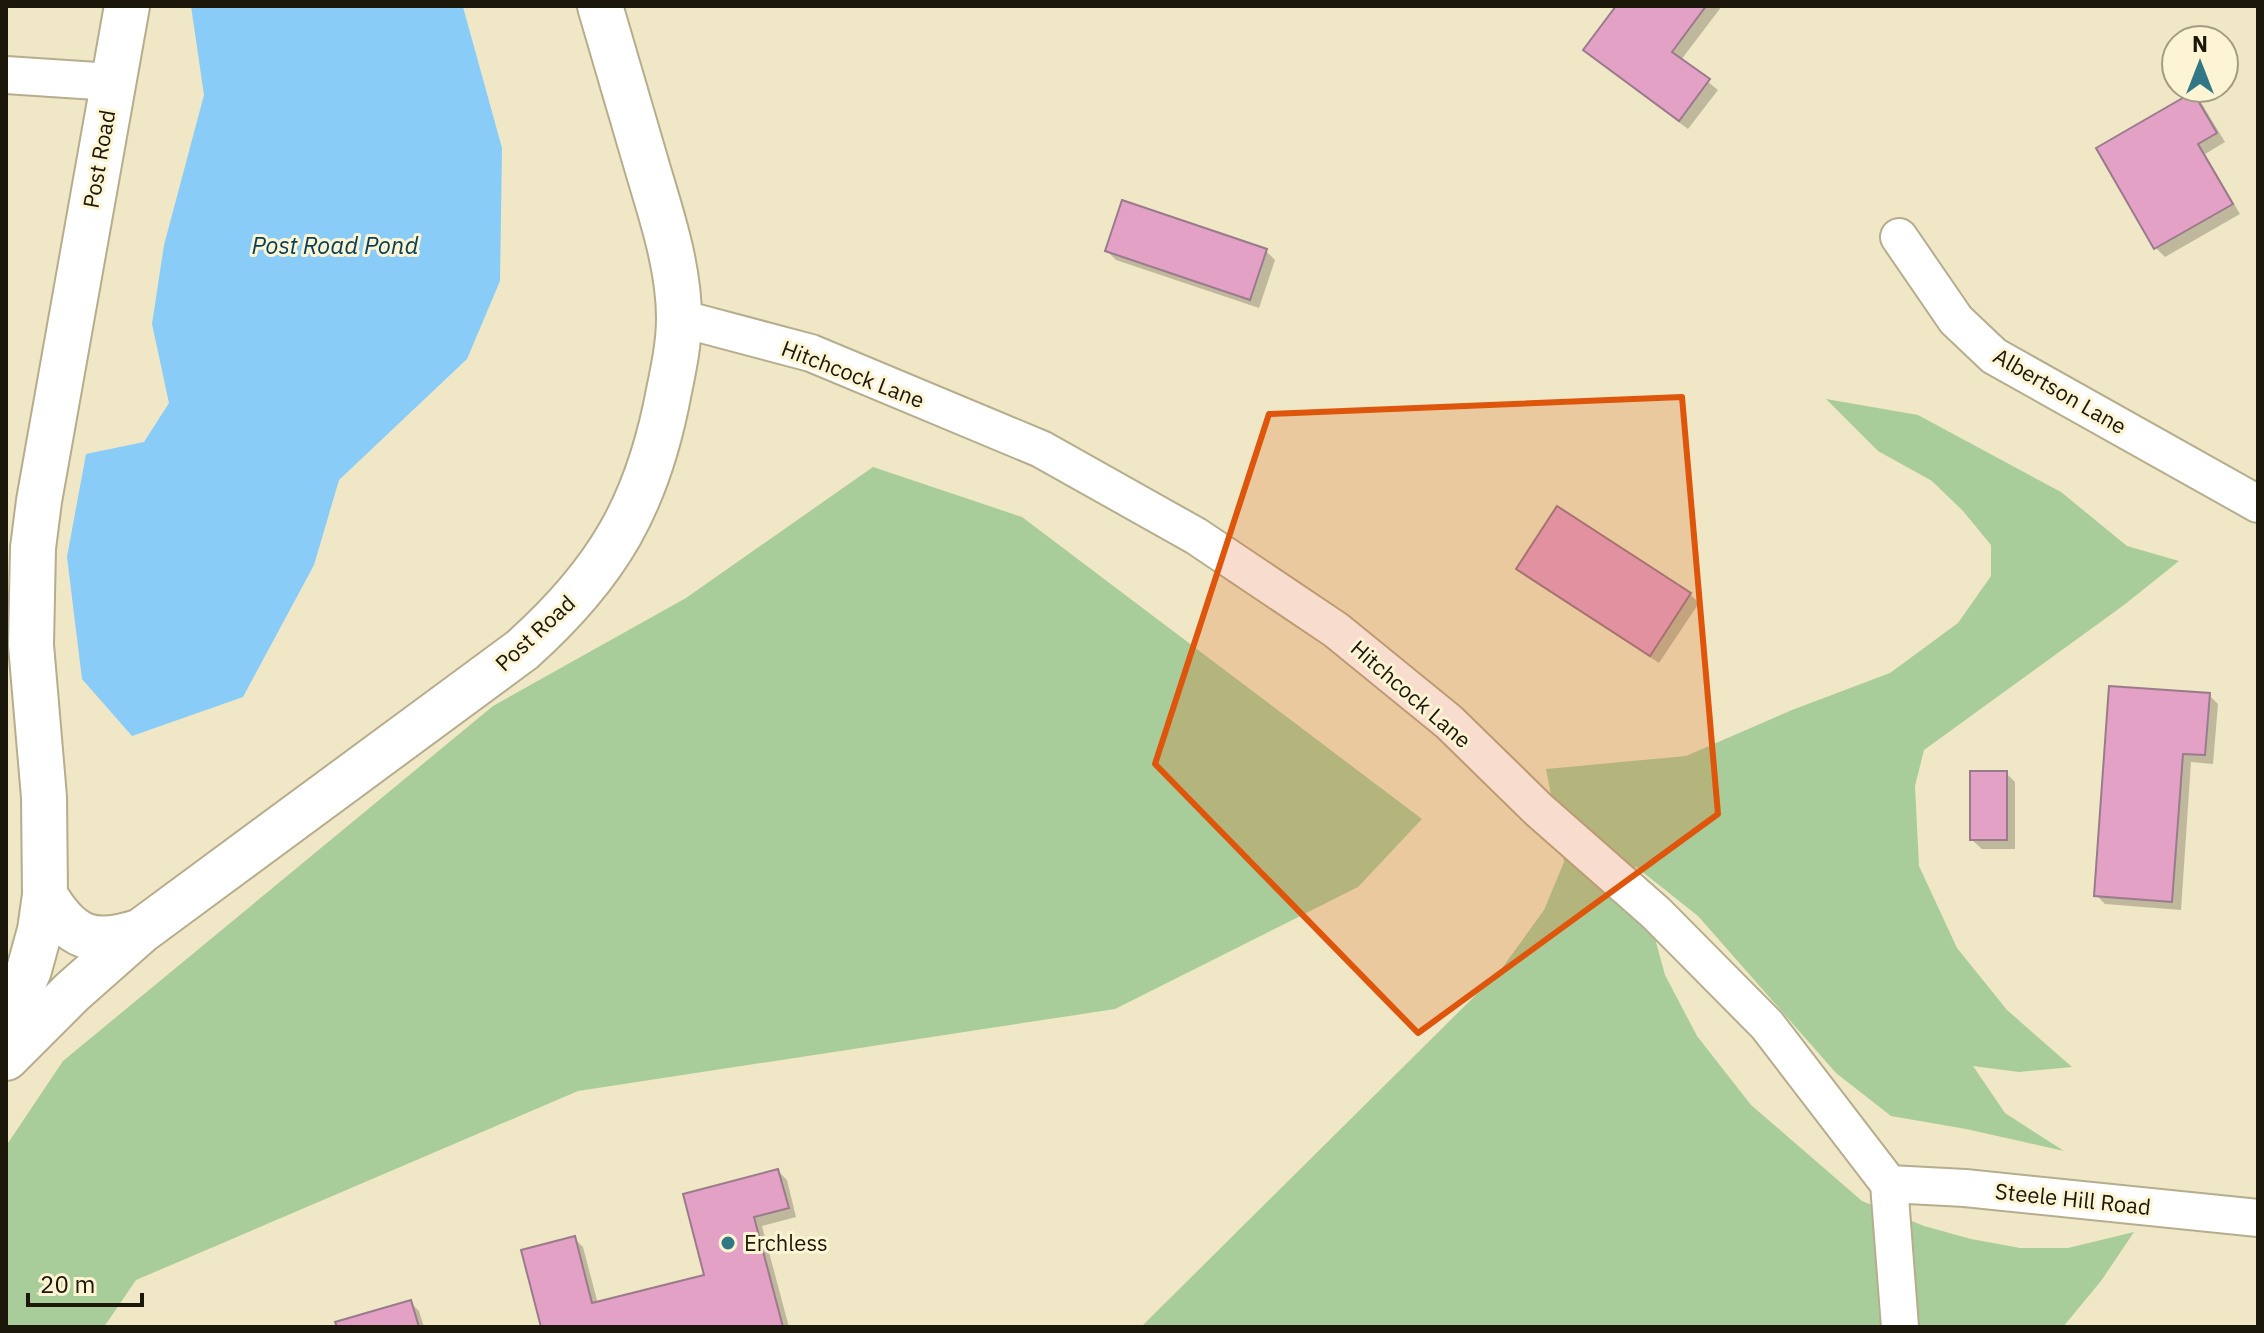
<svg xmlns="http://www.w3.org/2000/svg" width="2264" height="1333" viewBox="0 0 2264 1333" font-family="'IBM Plex Sans',sans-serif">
	<rect width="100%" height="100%" fill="#efe7c5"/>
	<path fill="#a9cd9a" d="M1826,399L1918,415L2061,492L2127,546L2179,561L2124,605L1924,750L1915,786L1919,866L1957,948L2007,1010L2072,1067L2019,1072L1973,1066L2005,1113L2064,1151L1966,1129L1891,1116L1836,1073L1698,916L1635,866L1665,975L1697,1036L1751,1105L1862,1201L1924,1226L1971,1239L2020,1248H2068L2134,1232L2101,1281L2063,1327H1141L1500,971L1544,910L1564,862L1546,769L1686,756L1792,710L1890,673L1958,623L1991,576V545L1963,511L1932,481L1878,451Z
		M873,467L1022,517L1422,819L1358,887L1115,1009L578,1091L136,1280L104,1327H6V1146L63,1061L493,706L686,598Z"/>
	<path fill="#89ccf7" d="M191,6L463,7L502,148L500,281L467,359L339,480L314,565L243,697L132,736L82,679L67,557L86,454L144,442L169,403L152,324L164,245L204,95Z"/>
	<path fill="#0003" d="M1618,6H1722L1681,60L1718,90L1688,129L1594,58Z
		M2193,95L2202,104L2225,142L2205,154L2240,214L2165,257L2156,248L2098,149Z
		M1107,251H1266L1275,260L1259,308L1116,260Z
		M1518,568L1690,594L1699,603L1659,663L1527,577Z
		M2209,695L2218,704L2213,764L2191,762L2181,910L2105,904L2096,895Z
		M2006,773L2015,782V849H1982L1972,840Z
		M778,1171L787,1180L796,1217L762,1226L789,1327H543L574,1238L583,1247L598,1304L706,1276Z
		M410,1302L419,1311L424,1327H339Z"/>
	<path fill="#e3a1c6" stroke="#9a7b8b" stroke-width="2" d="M1616,6H1706L1672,52L1710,79L1679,121L1583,50Z
		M2193,92L2217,133L2198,144L2233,204L2154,249L2096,148Z
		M1122,200L1267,249L1250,300L1105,251Z
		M1557,506L1691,593L1650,656L1516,569Z
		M2109,686L2210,693L2205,755L2183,754L2172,902L2094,896Z
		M1970,771H2007V840H1970Z
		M778,1169L789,1208L754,1217L783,1327H541L521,1250L575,1236L592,1303L704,1275L683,1194Z
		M411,1300L419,1327H337L335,1322Z"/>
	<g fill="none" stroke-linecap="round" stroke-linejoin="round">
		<defs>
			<path id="minor" d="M6,75L112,82
				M1899,237L1956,320L1994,356L2258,504
				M679,318L811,353L1041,449L1196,536L1336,630L1449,722L1539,810L1656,913L1767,1025L1889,1184L1900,1327
				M1889,1184L1965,1188L2258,1218"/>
			<path id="secondary" d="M45,895C71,939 93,947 141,931
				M6,1022L29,970L40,930L45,895L44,797L31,645L33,548L39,501L127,6
				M6,1058L72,992L141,931L522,650C608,573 648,504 669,391C674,367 679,343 679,318C679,268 662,217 648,170C632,115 616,61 600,6"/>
		</defs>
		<use href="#minor" stroke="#b5ad8d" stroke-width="40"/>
		<use href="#secondary" stroke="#b5ad8d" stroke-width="48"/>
		<use href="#minor" stroke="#fff" stroke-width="36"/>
		<use href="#secondary" stroke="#fff" stroke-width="44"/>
	</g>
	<path fill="#de560c" fill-opacity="0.2" stroke="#de560c" stroke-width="6" stroke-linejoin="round" d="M1682,397L1718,814L1418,1033L1155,764L1269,414Z"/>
	<circle fill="#327785" stroke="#fcf4d2" stroke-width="3" cx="728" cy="1243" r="8"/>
	<g text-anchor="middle" stroke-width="6" stroke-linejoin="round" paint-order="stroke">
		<g font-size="22" fill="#1b170b" stroke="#fcf4d2">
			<text transform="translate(99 159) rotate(-80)" y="8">Post Road</text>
			<text transform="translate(853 374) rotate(21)" y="8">Hitchcock Lane</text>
			<text transform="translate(2060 391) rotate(30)" y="8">Albertson Lane</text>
			<text transform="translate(535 633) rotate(-43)" y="8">Post Road</text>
			<text transform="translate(1411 694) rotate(41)" y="8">Hitchcock Lane</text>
			<text transform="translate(2073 1199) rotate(6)" y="8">Steele Hill Road</text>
		</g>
		<g font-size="22" fill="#1b170b" stroke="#fcf4d2" text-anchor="start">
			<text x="744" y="1251">Erchless</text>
		</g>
		<g font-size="24" font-style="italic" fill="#043e5a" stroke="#fcf4d2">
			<text x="335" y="254">Post Road Pond</text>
		</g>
	</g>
	<rect width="2264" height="1333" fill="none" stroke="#1b170b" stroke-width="16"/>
	<g transform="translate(2200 64)"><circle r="38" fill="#fcf4d2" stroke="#a29c82" stroke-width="2"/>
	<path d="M0-6L14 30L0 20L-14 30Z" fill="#327785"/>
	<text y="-12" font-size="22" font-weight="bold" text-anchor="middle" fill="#1b170b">N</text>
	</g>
	<path d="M28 1293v12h114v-12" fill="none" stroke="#1b170b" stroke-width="4"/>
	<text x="40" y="1293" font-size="24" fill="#1b170b" stroke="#fcf4d2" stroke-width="6" paint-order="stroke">20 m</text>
</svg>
